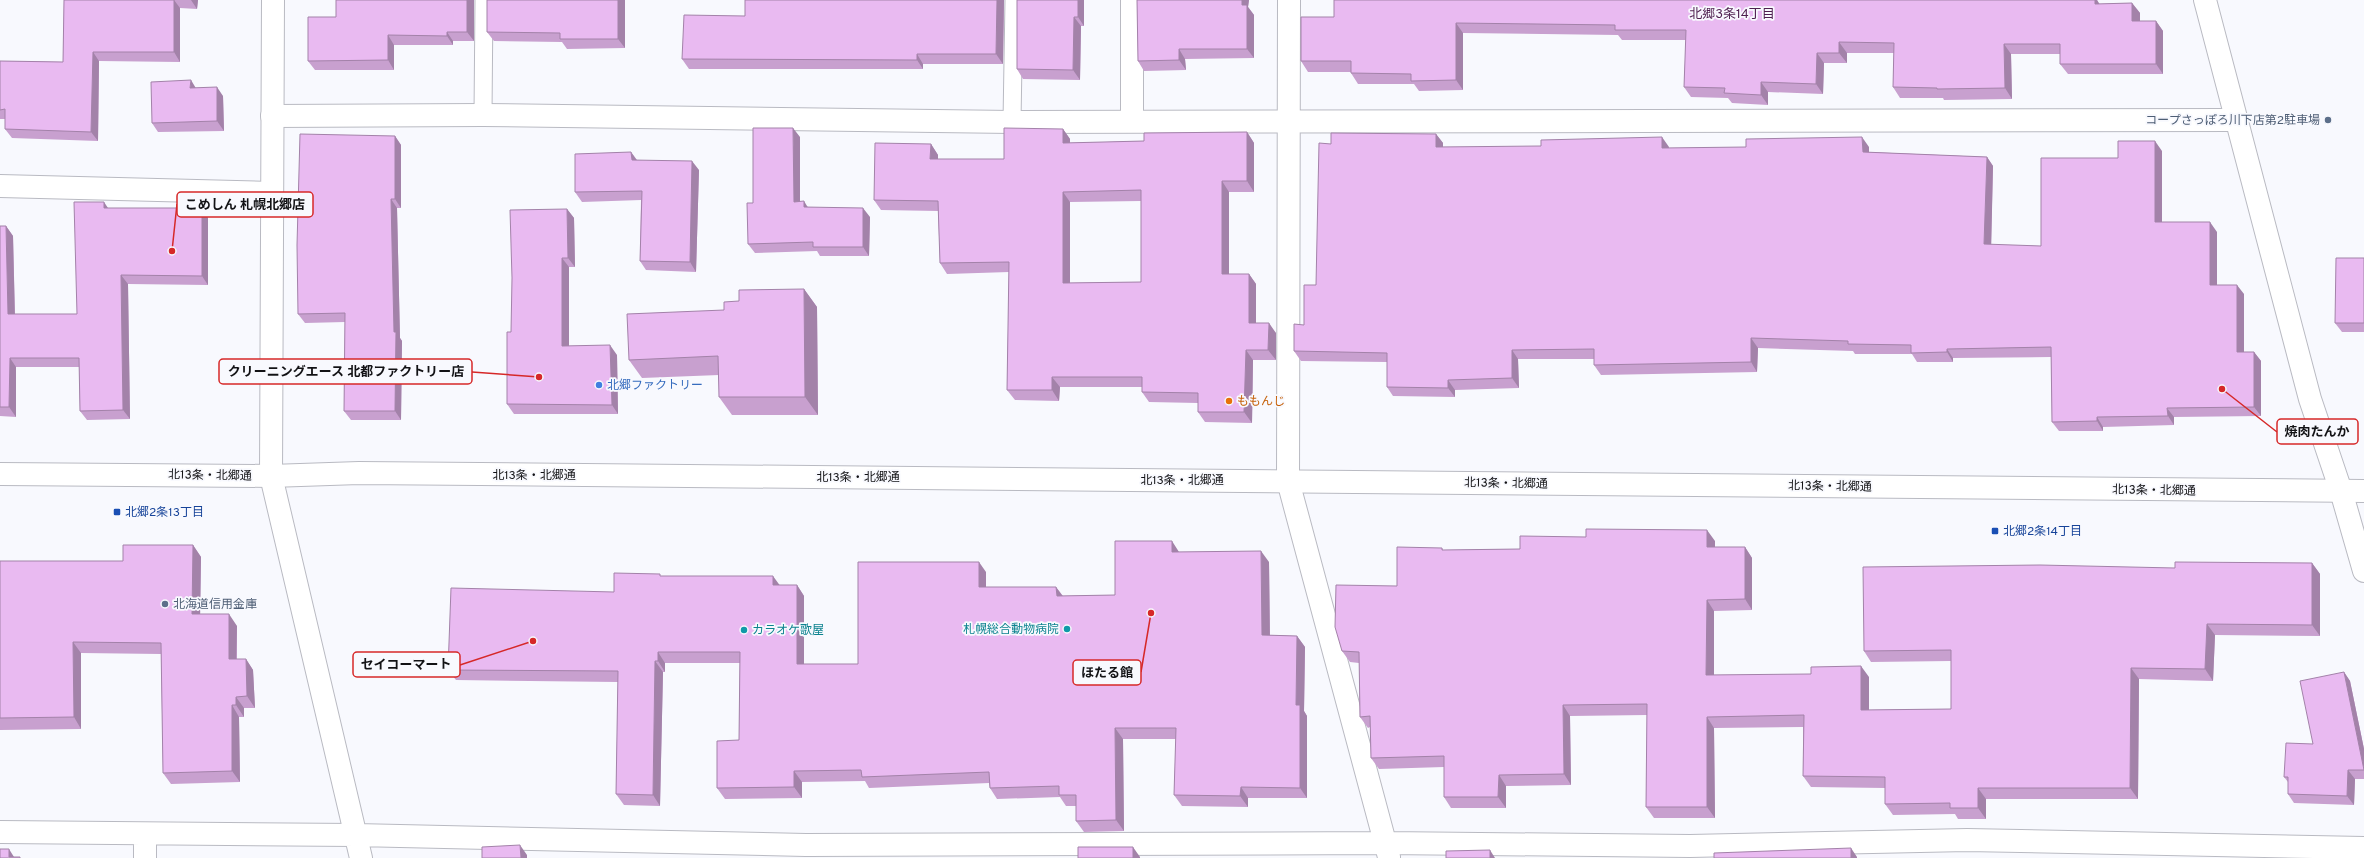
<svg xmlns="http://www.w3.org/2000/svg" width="2364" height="858" viewBox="0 0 2364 858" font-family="Overpass,'Noto Sans JP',sans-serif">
	<rect width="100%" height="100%" fill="#f8f9fe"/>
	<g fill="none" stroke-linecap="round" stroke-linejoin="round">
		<defs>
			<path id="service" d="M483,115L484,0
				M1012,122L1014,0"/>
			<path id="minor" d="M1289,0L1288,481L1389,857
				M272,116L483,115L1012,122L2237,120
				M1132,122V0
				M0,186L272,193
				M271,476L361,858
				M0,832L356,835L806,845L1386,843L1690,846L1967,840L2364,848
				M145,835V858"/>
			<path id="tertiary" d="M2205,0L2310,399L2341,491L2364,571
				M271,476L273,0"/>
			<path id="secondary" d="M0,474L271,476L359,473L2364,491"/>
		</defs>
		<use href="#service" stroke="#b9bac2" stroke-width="19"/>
		<use href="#minor" stroke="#b9bac2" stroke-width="24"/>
		<use href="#tertiary" stroke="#b9bac2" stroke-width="24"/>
		<use href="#secondary" stroke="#b9bac2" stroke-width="24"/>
		<use href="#service" stroke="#fff" stroke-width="17"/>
		<use href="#minor" stroke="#fff" stroke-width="22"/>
		<use href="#tertiary" stroke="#fff" stroke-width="22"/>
		<use href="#secondary" stroke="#fff" stroke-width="22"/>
	</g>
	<path fill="#c8a0cf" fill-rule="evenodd" d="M64,0H198L197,9L180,8V62L99,61L98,141L12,138L5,129V119H0V61L63,62Z
		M336,0H474V41H453V45H394V70H315L308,61L336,17Z
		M487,0H625V48L567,49L562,42L494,41L487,32Z
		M1004,0L1003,64H923V69H689L682,59L745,16Z
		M1084,0V26H1081L1080,80L1023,79L1017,69Z
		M1137,0H1249L1248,7L1254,15V58L1185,59L1186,70L1144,71L1138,61Z
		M1334,0H2097L2099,4L2132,3L2140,13V21H2156L2163,31V74H2068L2060,64V54H2011L2012,99L1944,100L1943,98H1900L1893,87L1894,53H1847V63H1824L1823,94L1768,92V105L1732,103L1728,98L1691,97L1684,87L1686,40H1622L1618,35L1463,33V90L1419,91L1414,84H1358L1351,73V72H1308L1301,61L1334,17Z
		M196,88L223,96L224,131L158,132L152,123Z
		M1063,129L1070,139V143L1144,141L1247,132L1254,143V192H1229V274H1249L1256,284V323L1276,333V360H1253L1252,423L1205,422L1198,412V403L1149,402L1142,392V387H1060L1059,401L1015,400L1007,390L1009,272L947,274L940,263L938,211L881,210L874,200L931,144L938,155V159H1004ZM1141,201V282L1070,283V202Z
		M1436,134L1443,143V147H1669V148L1869,147V152L1987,157L1993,166L1991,245L2041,246L2118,158L2162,151V222L2217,232V285L2244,294V352H2254L2261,361V416L2174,417V425L2103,427V431H2059L2052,422L2051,357L1953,358V362H1917L1912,354H1855L1853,351L1758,348L1757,372L1601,375L1594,365V359H1518L1519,388L1455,390V397L1393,396L1387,387V362L1301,361L1294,351L1304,325L1316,285L1331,144Z
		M395,136L401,145V208H397L400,338L402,341L401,420H351L344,411L345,322L305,323L298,314Z
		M800,137V202L808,207L870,217L869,256H820L817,251L755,253L748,244L753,203Z
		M631,152L637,160L699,170L696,272L646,270L640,261L641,200L582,202L575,192Z
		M108,208H202L208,218V285L128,284L130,419L87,420L80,411L79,367H16V417L0,416V226H6L13,236L15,314H77Z
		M567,209L574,218L575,267H569V346L617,355L618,414H514L507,404L511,332Z
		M2364,258V332H2342L2335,323Z
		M804,289L817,307L818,415H732L719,397V375L642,378L629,360L724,310L739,301Z
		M1586,537L1715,541V547H1745L1752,558V610L1714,611V675L1869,677V710L1951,709V661L1871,662L1864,651L2175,568L2312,563L2320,574V636L2215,635L2213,681L2139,679L2138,799H1986V819H1958L1955,814L1893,815L1885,804V788L1811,787L1803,776V727L1714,728L1715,818H1654L1646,807L1647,715L1570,716L1571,785L1506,786V808H1451L1444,797V767L1379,769L1371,758L1370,727L1368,728L1360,717L1359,663L1350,662L1342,651L1397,586L1442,548L1443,550L1520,549Z
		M193,545L201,557L200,614L237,626V659H246L253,670L255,708H244V717H239L240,782L171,784L163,773L161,654L81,653V729L0,730V561H123Z
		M1179,552L1269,562L1270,635L1297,636L1305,647L1304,711L1307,716V798H1248V807L1182,806L1174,795L1176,739H1123L1124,831L1084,832L1076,821V806H1066L1060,797L997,799L990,788L989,783L869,788L865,781L802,782V798L725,799L717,788L739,740L740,663H665V672H663L660,806L624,805L616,794L618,682L456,680L448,670L614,592L661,576L780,585H797L804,596V664H858L986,572V587H1056L1063,596L1115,595Z
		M2344,672L2350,681L2364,749V779H2355L2354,805L2294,803L2288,794V782L2284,777L2313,744Z"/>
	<path fill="#a382a9" d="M174,0L180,8V62L174,52Z
		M191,0H198L197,9Z
		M467,0H474V41L467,32Z
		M618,0H625V48L618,39Z
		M997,0H1004L1003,64L996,54Z
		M1078,0H1084V26L1078,17Z
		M1242,0H1249L1248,7L1254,15V58L1247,49L1242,5Z
		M2095,0H2097L2102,8L2095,4Z
		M2132,3L2140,13V31L2132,21Z
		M1074,17L1081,26L1080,80L1073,70Z
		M2156,21L2163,31V74L2156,64Z
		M1456,23L1463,33V90L1456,80Z
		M447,32L453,41V45L447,36Z
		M388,35L394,45V70L388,60Z
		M1839,42L1847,53V63L1839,53Z
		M2004,44L2011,54L2012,99L2005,88Z
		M1179,49L1185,59L1186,70L1179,60Z
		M93,52L99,61L98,141L91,132Z
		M1817,53L1824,63L1823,94L1816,84Z
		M917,54L923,64V69L917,60Z
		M191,80L197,90L190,88Z
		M1761,82L1768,92V105L1761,95Z
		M217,87L223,96L224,131L217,121Z
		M793,128L800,137V211L794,202Z
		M1063,129L1070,139V154L1063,143Z
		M1247,132L1254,143V192L1247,181Z
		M1436,134L1443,143V156L1436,147Z
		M395,136L401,145V208L395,199Z
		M1662,137L1669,147V158L1662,148Z
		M1862,137L1869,147V162L1863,152Z
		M2155,141L2162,151V232L2155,222Z
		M931,144L938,155V169L930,159Z
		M631,152L638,162L632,160Z
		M1987,157L1993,166L1991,254L1984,244Z
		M692,161L699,170L696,272L690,262Z
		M1222,181L1229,192V284L1222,274Z
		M1063,192L1070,202V294L1063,283Z
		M391,199L397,208L400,338L402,341L401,420L395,411Z
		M804,201L810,211L804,207Z
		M104,202L110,211L104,208Z
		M202,208L208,218V285L202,276Z
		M863,208L870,217L869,256L863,247Z
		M567,209L574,218L575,267L568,258Z
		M2210,222L2217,232V295L2210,285Z
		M6,226L13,236L15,323L8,314Z
		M562,258L569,267V356L562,346Z
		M1249,274L1256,284V333L1249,323Z
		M121,275L128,284L130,419L123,410Z
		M2237,285L2244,294V361L2237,352Z
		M804,289L817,307L818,415L805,397Z
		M1269,323L1276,333V360L1268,350Z
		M1751,338L1758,348L1757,372L1751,362Z
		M610,345L617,355L618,414L612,405Z
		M1947,349L1953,358V362L1947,352Z
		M1246,350L1253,360L1252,423L1244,412Z
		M1512,350L1518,359L1519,388L1512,378Z
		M2254,352L2261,361V416L2254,407Z
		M10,358L16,367V417L9,407Z
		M1052,377L1060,387L1059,401L1052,390Z
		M1448,380L1455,390V397L1448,388Z
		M2167,408L2174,417V425L2168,416Z
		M2097,417L2103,427V431L2097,421Z
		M1707,530L1715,541V558L1707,547Z
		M1172,541L1179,552H1172Z
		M193,545L201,557L200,625L192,614Z
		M1745,547L1752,558V610L1745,599Z
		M1261,551L1269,562L1270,646L1262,635Z
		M979,562L986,572V598L979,587Z
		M2312,563L2320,574V636L2312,625Z
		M773,576L781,587L773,585Z
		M797,585L804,596V675L797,664Z
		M1056,587L1064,598L1057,596Z
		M1707,600L1714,611V686L1706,675Z
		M229,614L237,626L236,671L229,659Z
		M2207,624L2215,635L2213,681L2205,669Z
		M1297,636L1305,647L1304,711L1307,716V798L1300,788L1296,705Z
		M73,642L81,653V729L74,717Z
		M658,652L665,663V672L658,661Z
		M246,659L253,670L255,708L247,696Z
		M655,661L663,672L660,806L653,795Z
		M1861,666L1869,677V721L1861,710Z
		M2131,668L2139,679L2138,799L2130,788Z
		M2344,672L2350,681L2364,749V770Z
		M236,697L244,708V717L236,705Z
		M232,705L239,717L240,782L232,771Z
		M1563,705L1570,716L1571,785L1564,774Z
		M1707,717L1714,728L1715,818L1707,807Z
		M1115,728L1123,739L1124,831L1116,820Z
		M2348,770L2355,779L2354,805L2347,796Z
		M794,771L802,782V798L794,787Z
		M1499,775L1506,786V808L1498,797Z
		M1241,787L1248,798V807L1240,796Z
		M1978,788L1986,799V819L1978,808Z
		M520,845L527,855V858H521Z
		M1133,847L1140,857V858H1133Z
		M1851,848L1857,857V858H1851Z
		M9,849L14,857H9Z
		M1490,850L1495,858H1490Z"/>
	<path fill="#e9baf1" stroke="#a382a9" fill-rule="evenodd" d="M64,0H174V52H93L91,132L5,129V109L0,110V61L63,62Z
		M336,0H467V32H447V36L388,35V60L308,61V17H336Z
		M487,0H618V39H560V33L487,32Z
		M745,0H997L996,54H917V60L682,59L684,15L745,16Z
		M1017,0H1078V17H1074L1073,70L1017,69Z
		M1137,0H1242V5H1247V49H1179V60L1138,61Z
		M1334,0H2095V4L2132,3V21H2156V64H2060V44H2004L2005,88L1937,89V88L1893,87L1894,43L1839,42V53H1817L1816,84L1761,82V95L1724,93L1725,88L1684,87L1686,30H1615V25L1456,23V80L1411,81V74L1351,73V61H1301V17H1334Z
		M191,80L190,88L217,87V121L152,123L151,82Z
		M753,128H793L794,202L804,201V207L863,208V247H813V242L748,244L747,203H753Z
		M1004,128L1063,129V143L1144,141V133L1247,132V181H1222V274H1249V323H1269L1268,350H1246L1244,412H1198V393L1142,392V377H1052V390H1007L1009,262L940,263L938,201L874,200L875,143L931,144L930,159H1004ZM1141,190V282L1063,283V192Z
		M1331,133L1436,134V147L1541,146V140L1662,137V148L1746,147V139L1862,137L1863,152L1987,157L1984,244L2041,246V158H2118V141H2155V222H2210V285H2237V352H2254V407L2167,408L2168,416L2097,417V421L2052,422L2051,347L1947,349V352L1911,353V345L1848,344V341L1751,338V362L1594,365V349L1512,350V378L1448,380V388L1387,387V353L1294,351V324L1304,325V285H1316L1319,143L1331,144Z
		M300,134L395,136V199H391L394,332H396L395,411H344L345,313L298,314L297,245Z
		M631,152L632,160L692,161L690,262L640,261L642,191L575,192V154Z
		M74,202H104V208H202V276L121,275L123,410L80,411L79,358H10L9,407H0V226H6L8,314H77Z
		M567,209L568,258H562V346L610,345L612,405L507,404V332H511L512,278L510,210Z
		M2336,258H2364V323H2335Z
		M804,289L805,397H719L718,356L629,360L627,314L724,310V302L739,301V290Z
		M1586,529L1707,530V547H1745V599L1707,600L1706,675L1811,674V667L1861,666V710L1951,709V650L1864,651L1863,567L2040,565L2175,568V562L2312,563V625L2207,624L2205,669L2131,668L2130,788H1978V808H1950V803L1885,804V777L1803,776L1804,715L1707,717V807H1646L1647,704L1563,705L1564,774L1499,775L1498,797H1444V756L1371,758L1370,716L1360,717L1359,652L1342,651L1335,627L1336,585L1397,586V547L1442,548V550L1520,549V536L1586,537Z
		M1115,541H1172V552L1261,551L1262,635L1297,636L1296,705H1300V788L1241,787L1240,796L1174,795L1176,728H1115L1116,820L1076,821V795H1059V786L990,788L989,772L862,777L861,770L794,771V787L717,788V741L739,740L740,652H658V661H655L653,795L616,794L618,671L448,670L451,588L614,592V573L660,574V576H773V585H797V664H858V562H979V587H1056L1057,596L1115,595Z
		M123,545H193L192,614H229V659H246L247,696L236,697V705H232V771L163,773L161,643L73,642L74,717L0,718V561H123Z
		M2344,672L2364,770H2348L2347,796L2288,794V777H2284L2286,743L2313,744L2300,681Z
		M520,845L521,858H482V847Z
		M1078,847H1133V858H1078Z
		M1851,848V858H1714V853Z
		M0,849H9V857H20V858H0Z
		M1490,850V858H1446V851Z"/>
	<g fill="#5c6f8a" stroke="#f8f9fe" stroke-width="1.5">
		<circle cx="2328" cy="120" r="4"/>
		<circle cx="165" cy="604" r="4"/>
	</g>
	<circle fill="#3f7fe0" stroke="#f8f9fe" stroke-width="1.5" cx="599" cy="385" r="4"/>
	<circle fill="#e8710a" stroke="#f8f9fe" stroke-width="1.5" cx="1229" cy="401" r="4"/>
	<g fill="#1a4fb4" stroke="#f8f9fe" stroke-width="1.5">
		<rect x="113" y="508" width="8" height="8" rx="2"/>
		<rect x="1991" y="527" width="8" height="8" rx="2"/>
	</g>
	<g fill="#0f9aa8" stroke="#f8f9fe" stroke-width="1.5">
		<circle cx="1067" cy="629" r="4"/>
		<circle cx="744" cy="630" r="4"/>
	</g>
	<g text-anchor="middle" stroke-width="3.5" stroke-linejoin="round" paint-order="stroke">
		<g font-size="12" fill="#4e5e75" stroke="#f8f9fe" text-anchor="end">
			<text x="2320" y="124">コープさっぽろ川下店第2駐車場</text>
			<text x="173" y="608" text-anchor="start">北海道信用金庫</text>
		</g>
		<g font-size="12" fill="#366cbe" stroke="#f8f9fe" text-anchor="start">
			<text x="607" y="389">北郷ファクトリー</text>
		</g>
		<g font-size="12" fill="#c56008" stroke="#f8f9fe" text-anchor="start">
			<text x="1237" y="405">ももんじ</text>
		</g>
		<g font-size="12" fill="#121215" stroke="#f8f9fe">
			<text transform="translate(210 475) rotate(1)" y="4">北13条・北郷通</text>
			<text x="534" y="479">北13条・北郷通</text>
			<text x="858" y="481">北13条・北郷通</text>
			<text x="1182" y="484">北13条・北郷通</text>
			<text transform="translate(1506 483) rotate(1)" y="4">北13条・北郷通</text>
			<text transform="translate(1830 486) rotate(1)" y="4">北13条・北郷通</text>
			<text transform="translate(2154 490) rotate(1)" y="4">北13条・北郷通</text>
		</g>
		<g font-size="12" fill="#164399" stroke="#f8f9fe" text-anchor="start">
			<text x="125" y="516">北郷2条13丁目</text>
			<text x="2003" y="535">北郷2条14丁目</text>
		</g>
		<g font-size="12" fill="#0d838f" stroke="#f8f9fe" text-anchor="end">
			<text x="1059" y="633">札幌総合動物病院</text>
			<text x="752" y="634" text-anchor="start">カラオケ歌屋</text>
		</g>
		<g font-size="13" fill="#4f1f50" stroke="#f8f9fe">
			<text x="1732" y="18">北郷3条14丁目</text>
		</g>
	</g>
	<path fill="none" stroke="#d62828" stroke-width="1.5" d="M172 251L177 204M539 377L472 372M2222 389L2277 432M533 641L460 665M1151 613L1141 672"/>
	<g fill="#d62828" stroke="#f8f9fe" stroke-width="1.5">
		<circle cx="172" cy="251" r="4"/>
		<circle cx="539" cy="377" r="4"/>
		<circle cx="2222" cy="389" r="4"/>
		<circle cx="533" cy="641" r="4"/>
		<circle cx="1151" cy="613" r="4"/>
	</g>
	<g fill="#f8f9fe" stroke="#d62828" stroke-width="1.5">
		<rect x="177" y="192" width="136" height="25" rx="4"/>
		<rect x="219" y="359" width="253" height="25" rx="4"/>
		<rect x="2277" y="419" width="81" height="25" rx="4"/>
		<rect x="353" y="652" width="107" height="25" rx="4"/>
		<rect x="1073" y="660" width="68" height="25" rx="4"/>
	</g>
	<g font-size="13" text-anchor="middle" font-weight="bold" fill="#121215">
		<text x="245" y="209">こめしん 札幌北郷店</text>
		<text x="346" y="376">クリーニングエース 北都ファクトリー店</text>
		<text x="2317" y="436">焼肉たんか</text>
		<text x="406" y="669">セイコーマート</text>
		<text x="1107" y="677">ほたる館</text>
	</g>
</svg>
